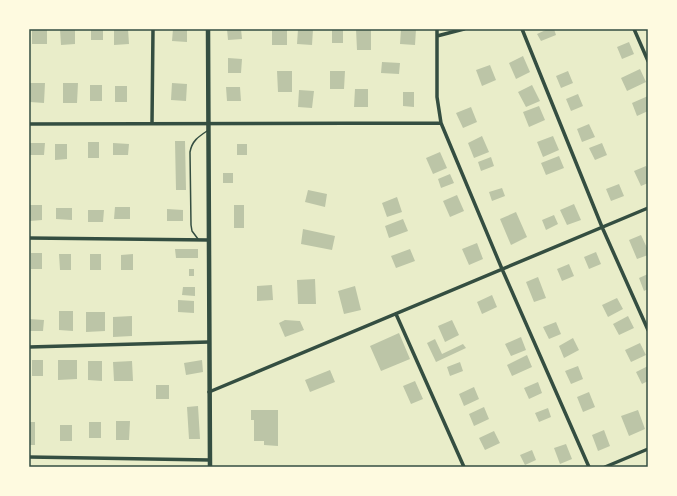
<svg xmlns="http://www.w3.org/2000/svg" width="677" height="496" viewBox="0 0 677 496" font-family="'Roboto Serif',serif">
	<rect width="100%" height="100%" fill="#e9edc9"/>
	<path fill="#bcc5a7" d="M32,29H47V44H32Z
		M60,29H75V44L61,45Z
		M91,29H103V40H91Z
		M114,29H128L129,44L114,45Z
		M173,29H187V42L172,41Z
		M227,29H241L242,39L228,40Z
		M272,29H287V45H272Z
		M298,29H313L312,45L297,44Z
		M332,29H343V43H332Z
		M356,29H371V50H357Z
		M401,29H416L415,45L400,44Z
		M548,29H554L556,35L541,41L537,34Z
		M629,42L634,54L622,59L617,47Z
		M523,56L530,72L516,79L509,63Z
		M228,58L242,59L241,73H228Z
		M382,62L400,63L399,74L381,73Z
		M490,65L496,80L482,86L476,70Z
		M640,69L646,82L627,91L621,78Z
		M277,71H292V92H278Z
		M330,71H345L344,89H330Z
		M568,71L573,83L561,88L556,76Z
		M30,83H45L44,103L30,102Z
		M63,83H78L77,103H63Z
		M172,83L187,84L186,101L171,100Z
		M90,85H102V101H90Z
		M532,85L540,101L526,107L518,92Z
		M115,86H127V102H115Z
		M226,87H240L241,101H227Z
		M355,89H368V107H354Z
		M299,90L314,91L312,108L298,107Z
		M403,92H414V107L403,106Z
		M578,94L583,106L571,111L566,99Z
		M648,96V111L637,116L632,103Z
		M539,106L545,120L529,127L523,112Z
		M471,107L477,122L463,128L456,113Z
		M589,124L595,137L582,142L577,129Z
		M482,136L489,152L474,158L468,143Z
		M553,136L559,150L543,157L537,142Z
		M175,141H185L186,190H176Z
		M88,142H99V158H88Z
		M29,143H45L44,155H29Z
		M113,143L129,144L128,155H113Z
		M602,143L607,155L595,160L589,148Z
		M55,144H67V159L55,160Z
		M237,144H247V155H237Z
		M440,152L447,168L433,174L426,158Z
		M559,156L564,168L546,175L541,163Z
		M491,157L494,166L481,171L478,162Z
		M646,166L648,170V183L641,186L634,171Z
		M223,173H233V183H223Z
		M450,174L454,183L441,188L438,179Z
		M619,184L624,196L611,201L606,189Z
		M502,188L505,196L492,201L489,192Z
		M308,190L327,194L325,207L305,202Z
		M457,195L464,211L450,217L443,201Z
		M397,197L402,212L387,217L382,203Z
		M574,204L581,220L567,225L560,210Z
		M30,205H42V220L30,221Z
		M234,205H244V228H234Z
		M115,207H130V219H114Z
		M56,208H72V220L56,219Z
		M167,209L183,210V221H167Z
		M88,210H104L103,222H88Z
		M516,212L527,237L511,245L500,219Z
		M554,215L558,224L546,230L542,220Z
		M403,219L408,231L389,238L385,226Z
		M303,229L335,236L332,250L301,244Z
		M641,235L648,250V255L637,259L629,240Z
		M477,243L483,259L469,265L462,249Z
		M175,249H198V258H176Z
		M410,249L415,261L396,268L391,256Z
		M596,252L601,264L589,269L584,257Z
		M31,253H42V269H31Z
		M59,254H71V270H60Z
		M90,254H101V270H90Z
		M133,254V270H121V255Z
		M569,264L574,276L562,281L557,269Z
		M189,269H194V276H189Z
		M648,274V289L644,291L639,278Z
		M538,277L546,298L534,302L526,282Z
		M315,279L316,304H298L297,280Z
		M272,285L273,300L257,301V286Z
		M355,286L361,310L344,314L338,291Z
		M183,287H195V296L182,295Z
		M492,295L497,307L482,314L477,302Z
		M617,298L623,309L608,317L602,305Z
		M178,300L194,301V313L178,312Z
		M59,311H73V331L59,330Z
		M86,312H105V331L86,332Z
		M132,316V336L113,337V317Z
		M628,316L634,328L619,335L613,324Z
		M29,319L44,320L43,331H29Z
		M285,320L300,321L304,330L285,337L279,323Z
		M452,320L459,335L445,342L438,326Z
		M556,322L561,334L549,339L543,327Z
		M399,333L410,359L381,371L370,346Z
		M521,337L526,350L511,356L505,344Z
		M573,338L579,350L564,358L559,346Z
		M435,339L442,354L463,344L466,348L436,362L427,343Z
		M640,343L646,355L631,362L625,350Z
		M527,355L532,367L512,376L507,365Z
		M32,360H43V376H32Z
		M58,360H77V379L58,380Z
		M202,360L203,372L186,375L184,363Z
		M88,361H102V381L88,380Z
		M132,361L133,381H114L113,362Z
		M460,362L463,371L450,376L447,367Z
		M578,366L583,379L571,384L565,371Z
		M648,366V381L642,384L636,372Z
		M330,370L335,382L310,392L305,380Z
		M415,381L423,399L411,404L403,386Z
		M538,382L542,393L529,399L524,388Z
		M156,385H169V399H156Z
		M474,387L479,399L464,406L459,394Z
		M589,392L595,407L583,412L577,397Z
		M198,406L200,439H189L187,407Z
		M484,407L489,419L474,426L469,414Z
		M548,408L551,417L539,422L535,413Z
		M251,410H278V446L264,445V441H254V420H251Z
		M638,410L645,429L629,436L621,416Z
		M116,421H130L129,440H116Z
		M29,422H35V445H29Z
		M89,422H101V438H89Z
		M60,425H72V441H60Z
		M604,430L610,446L598,451L592,435Z
		M494,431L500,443L485,450L479,438Z
		M566,444L572,459L560,464L554,448Z
		M532,450L536,460L525,465L520,455Z"/>
	<g fill="none" stroke-linecap="round" stroke-linejoin="round">
		<path stroke="#344e41" stroke-width="1.5" d="M198,239L192,231L191,225L190,152C192,141 198,137 207,131"/>
		<path stroke="#344e41" stroke-width="3.5" d="M437,29V97L441,123L502,269L589,467
			M522,29L602,227L648,330
			M634,29L648,61
			M437,36L464,29
			M152,123L153,29
			M29,124L441,123
			M29,238L209,240
			M396,314L464,467
			M29,347L209,342
			M209,392L648,208
			M29,457L210,460
			M605,467L648,449"/>
		<path stroke="#344e41" stroke-width="4.5" d="M208,29L210,467"/>
	</g>
	<rect width="677" height="496" fill="none" stroke="#fefae0" stroke-width="60"/>
	<rect x="30" y="30" width="617" height="436" fill="none" stroke="#344e41" stroke-width="1.5"/>
</svg>
